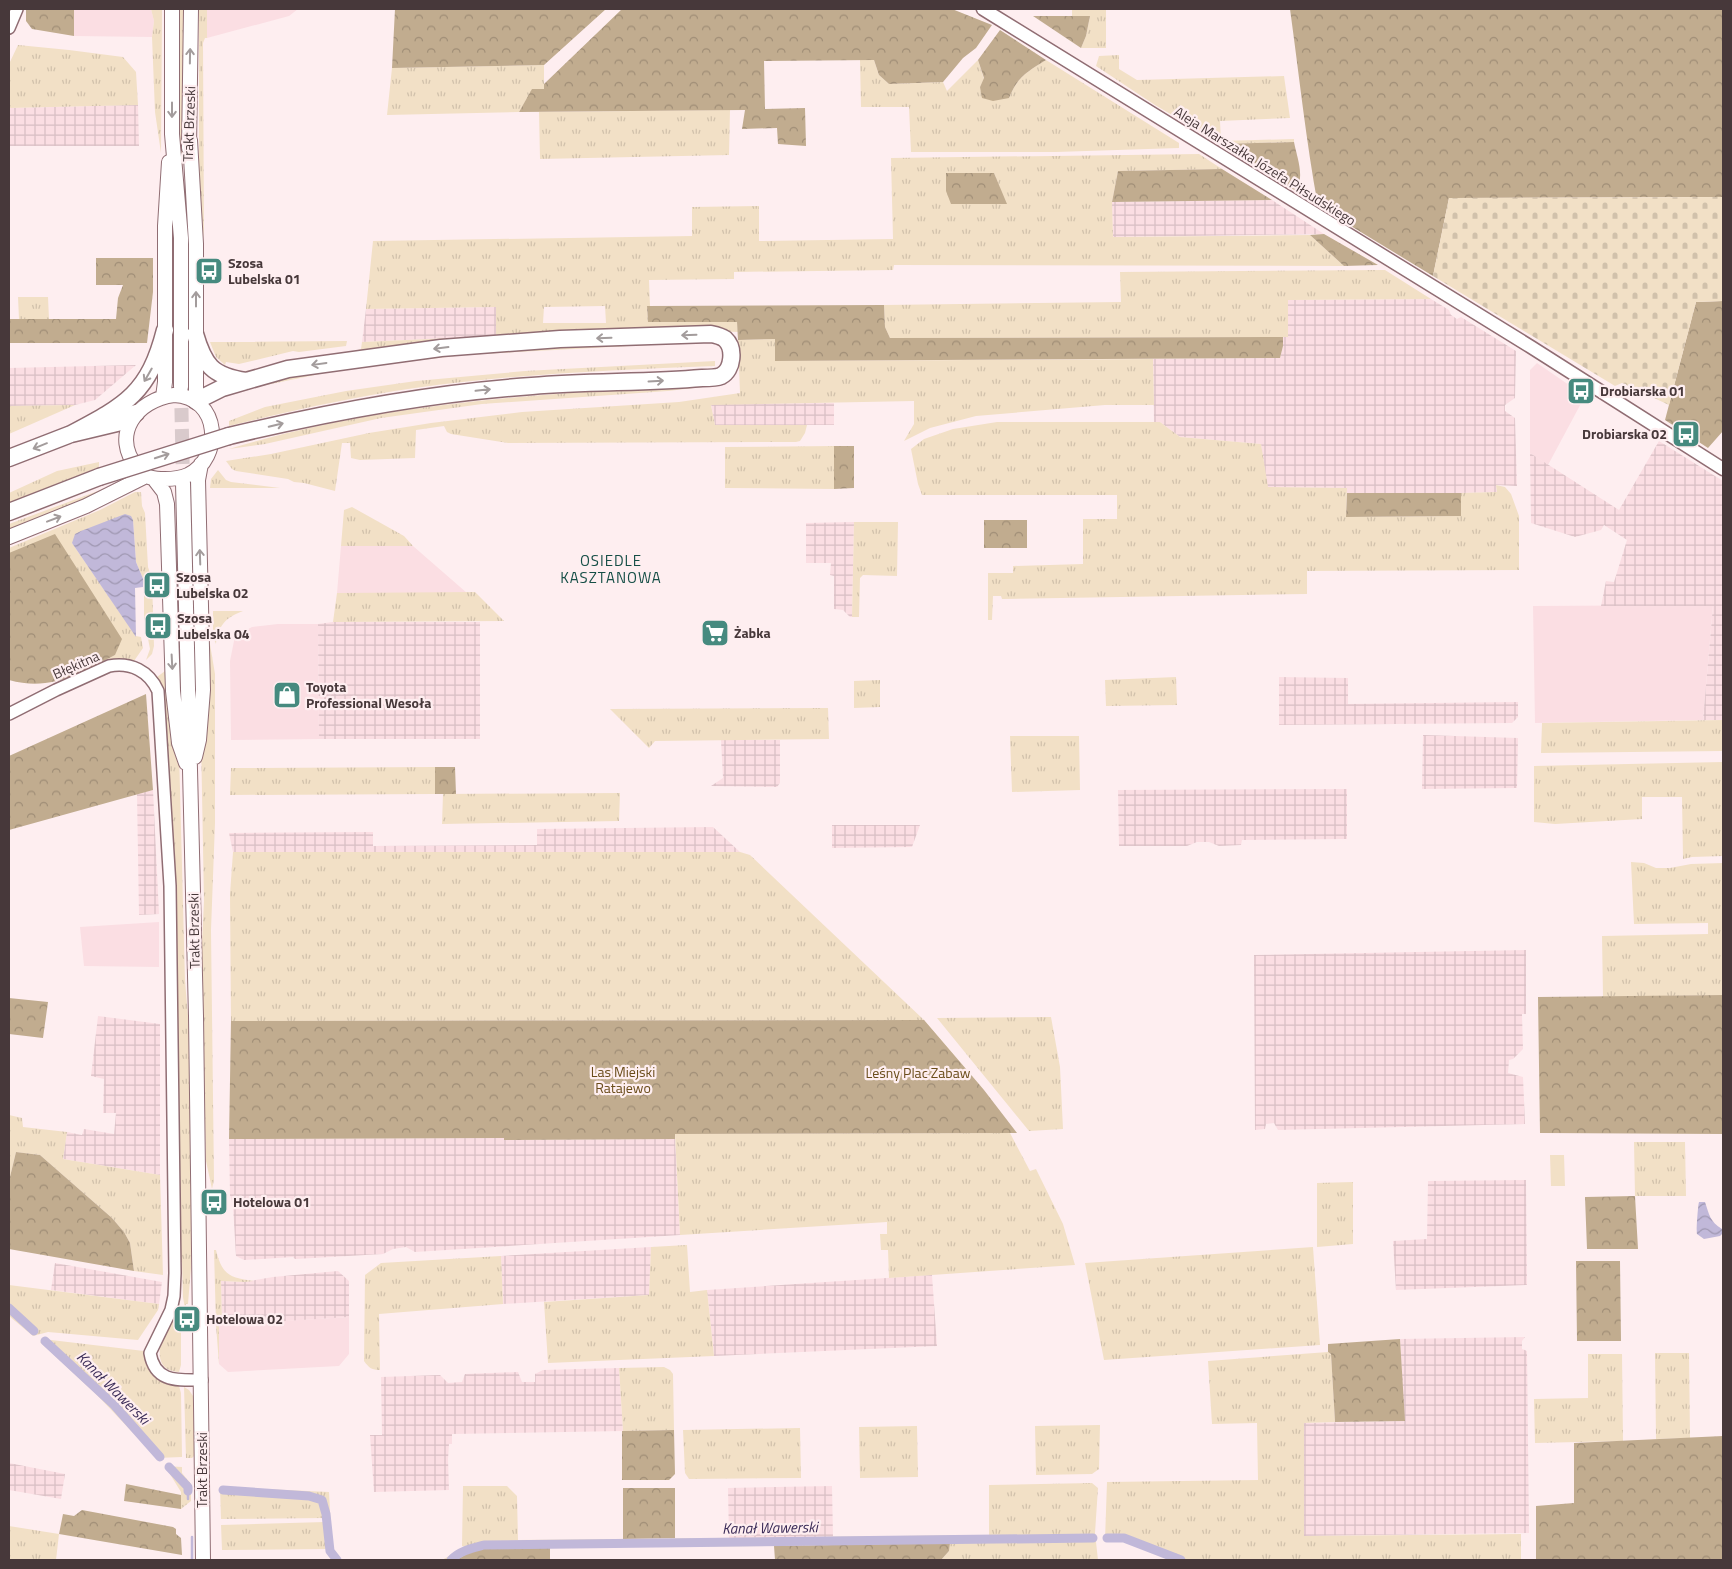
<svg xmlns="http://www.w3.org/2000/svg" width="1732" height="1569" viewBox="0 0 1732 1569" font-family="'Titillium Web',sans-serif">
	<defs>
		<pattern id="industrial-grid" width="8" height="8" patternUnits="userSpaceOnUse" patternTransform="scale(1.25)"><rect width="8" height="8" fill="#fbdee3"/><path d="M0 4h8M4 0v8" fill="none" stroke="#d8bfc4"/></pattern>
		<pattern id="grass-tufts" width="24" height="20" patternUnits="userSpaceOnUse" patternTransform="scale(1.25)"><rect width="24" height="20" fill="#f2e0c6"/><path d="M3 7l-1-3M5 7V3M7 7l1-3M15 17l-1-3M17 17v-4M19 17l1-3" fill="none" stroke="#d1c1ab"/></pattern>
		<pattern id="forest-crowns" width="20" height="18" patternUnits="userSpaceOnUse" patternTransform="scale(1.25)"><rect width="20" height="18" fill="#c1ac8f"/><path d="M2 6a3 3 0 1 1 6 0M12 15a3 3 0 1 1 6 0" fill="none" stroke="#9f8d76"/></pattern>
		<pattern id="cemetery-stones" width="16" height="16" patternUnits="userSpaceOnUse" patternTransform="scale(1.25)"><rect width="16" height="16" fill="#f2e0c6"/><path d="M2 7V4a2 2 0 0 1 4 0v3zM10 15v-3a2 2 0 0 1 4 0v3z" fill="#d1c1ab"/></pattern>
		<pattern id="water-waves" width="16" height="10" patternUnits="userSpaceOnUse" patternTransform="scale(1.25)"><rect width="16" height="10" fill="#c1b8d9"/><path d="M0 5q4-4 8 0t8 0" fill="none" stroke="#9f97b1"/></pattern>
	</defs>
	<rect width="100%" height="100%" fill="#feeef0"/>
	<path fill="#fbdee3" d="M74,9H151L154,21L152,37L74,36Z
		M207,9H298L289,16L207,38Z
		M1537,363L1585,396L1548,465L1530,453V370Z
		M341,546H413L467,593H337Z
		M1713,605L1703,720L1535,723L1533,606Z
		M278,624H318L319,739L231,740L230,661L235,636L252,627Z
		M159,922V967L84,966L80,927Z
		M349,1317V1354L339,1366L228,1372L219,1364V1325Z"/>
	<path fill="url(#industrial-grid)" d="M138,105L139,146H9V108Z
		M1272,200L1324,234L1113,237L1112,202Z
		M1431,299L1449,310L1451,315L1457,319L1461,317L1516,351L1515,398L1505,405V411L1515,418L1517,486L1496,485L1497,492L1461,493H1347V488L1267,487L1261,444L1180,437L1160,422H1154L1153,359L1280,358L1283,346V337H1288V300Z
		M496,307V336L362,342L366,309Z
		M136,365L95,400L75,405L9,406V368Z
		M834,403V425H715L711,404Z
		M1659,441L1723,481V720H1703L1713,606H1601L1606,581L1614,582L1627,540L1604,525L1601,530L1575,537L1531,523L1530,453L1619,510Z
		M854,522L852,617H850L843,610L834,609V576L830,575L831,563H806V523Z
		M333,622H480V739H319L318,624Z
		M1279,677L1348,678V704L1518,702V717L1512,723L1279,725Z
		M1423,735L1518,738L1517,788L1422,789Z
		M721,740H780V783L777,787L711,786L723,778Z
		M1347,789V839L1242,840L1241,845L1219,846L1209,842H1197L1187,846H1119L1118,790Z
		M153,790L159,914L139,915L137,794Z
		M832,825H920L912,847L832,848Z
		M713,827L740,852H233L229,833L373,832V846L537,845V829Z
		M1526,950V1014H1522L1523,1049L1513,1059L1509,1060L1508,1073L1523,1077L1525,1124L1278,1130L1274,1123L1266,1124L1265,1129L1255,1130L1254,955Z
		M98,1016L160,1024V1175L63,1159L67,1132L82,1135L84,1129L114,1134L116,1113H103L104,1079L91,1076Z
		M504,1138L505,1140L675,1139L680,1235L415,1252L406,1247L393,1249L383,1254L295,1259L293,1257L244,1260L236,1256L233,1206L230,1195L229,1139Z
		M1526,1180L1527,1285L1396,1290L1393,1241L1427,1239L1428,1181Z
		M651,1247L649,1295L503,1304L501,1256Z
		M55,1263L162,1282L159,1304L51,1290Z
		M338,1271L349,1281V1317L222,1325L221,1281L244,1282L273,1277Z
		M932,1275L937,1346L714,1356L707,1290Z
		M1525,1337L1522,1341V1349L1527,1351L1529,1533L1304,1536V1423L1404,1421L1400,1339Z
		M619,1368L623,1431L452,1434V1444H449L448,1459L449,1490L374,1492L370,1435H382L381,1377L440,1375L448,1383L462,1382L465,1374L518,1372L522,1382H535V1374L543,1370Z
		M9,1463L65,1474L61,1499L9,1490Z
		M832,1486L833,1537L729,1538L728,1488Z"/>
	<path fill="url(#grass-tufts)" fill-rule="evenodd" d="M151,9H162L161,153L155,112L152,37L154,21Z
		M179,9H183V153L181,191L179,153Z
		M199,9H207V38H205L203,43L204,238L199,193Z
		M1072,9H1106V48H1081L1086,36L1090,16H1072Z
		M18,45L69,50L123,57L136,72L138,105L9,108V64Z
		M1119,55V69L1137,80L1284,76L1290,118L1220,121L1221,141L1294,139V142L1222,144L1155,105L1096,66L1099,56Z
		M860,60H874L879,75L889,84L943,82L947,91L978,60L984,79L980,87L1009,98C1018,76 1027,72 1046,60L1179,143V148L1056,152H911L909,107H861Z
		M544,65V89L532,90L519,112L387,115L392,68Z
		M730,110L729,155L540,159L539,112Z
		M1199,154L1222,169L1118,171L1112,202L1113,237L1310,235L1344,266L894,265L893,270L734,272V279L649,280L650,306H647L648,322H737L738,332L716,331L243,374L240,372L348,353L361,349L362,342L496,336V307L366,309L373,241L692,236V207L759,206V241L893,239L891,158ZM946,173H994L1000,188L946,191ZM605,306L606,323H543L544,307Z
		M1385,270L1431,299L1288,300V337L900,338H890L885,327L884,305L1121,302L1120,272Z
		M18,297H48L49,319H19Z
		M775,339V361L1153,359L1154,405H1105L976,416L930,428L904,441L914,424V401L711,405L715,425H807L805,433L800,441L796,442L508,443L451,434L447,432L444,426L416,430L415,458L360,460L351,458L350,443H342L335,491L304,483L294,482L288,479L236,471L232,469L226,461L271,454L369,433L431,423L522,412L679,402L740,393L738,340Z
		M347,341L346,346L299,352L293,351L239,364L226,362L225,365L216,357L210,342Z
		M704,342L463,355L339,370L247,389L267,380L475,350Z
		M715,361V366C615,370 514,374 415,388C352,397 290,411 229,426V421L265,407L346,391L416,381L525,371Z
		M711,386L668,391L482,404L381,418L265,444L229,449C383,402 551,392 711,386Z
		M75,405L9,434V406Z
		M997,422H1160L1180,437L1261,444L1268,487L1347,488L1346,517L1461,516V493L1497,492L1496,485L1505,487L1511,494L1519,516V570L1307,571V594L1002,599L1001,596H993L992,620H988V573H1013V566L1083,564V519H1117V495H922L918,484L911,449L924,439L953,429Z
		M834,446V489L725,488V447Z
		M99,462V467L9,503V493L57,471Z
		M218,470L226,480L231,482L280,488H210L211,479Z
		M114,485L83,500L9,530V524Z
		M135,492H141L142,506L145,513L148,567L152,579L154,646L152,654L146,660L150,649L144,618V581L136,562L133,520L72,543L136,636L141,637L143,648L134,661C110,655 89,669 67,678L115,655L9,553V548L100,510Z
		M352,507L404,536L413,546H341L344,510Z
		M854,522H898L897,576L863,575L860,578L859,617H852Z
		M475,592L504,621L333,622L337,593Z
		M213,611H243C226,617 218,626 216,644L213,637Z
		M209,638L215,674V823L211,930L214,1180L212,1189L206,1161L201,964L204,901L201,739Z
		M167,665L179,751L185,981L191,1050V1268L188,1304H186V1309H185L183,1297L182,1262H179L165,703L164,693L157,677L165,671Z
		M1176,677L1177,705L1106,706L1105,680Z
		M880,680V707L854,708V681Z
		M828,708L829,739L655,741L649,748L610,709Z
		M1723,720V751L1541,753L1542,723Z
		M1010,736H1079L1080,790L1012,792Z
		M1723,762V856L1692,857L1683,859L1682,797H1642V819L1555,824L1534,822V766Z
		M435,767V794L230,795L231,768Z
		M620,793L619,821L442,824L443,794Z
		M233,852H740L750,855L924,1020L984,1090L919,1020L231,1021L230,894Z
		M1631,862L1644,863L1656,868H1670L1691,864L1723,863V995L1603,997L1602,936L1708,934V923L1634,924Z
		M1051,1017L1060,1067L1063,1129L1029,1131L937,1018Z
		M9,1115L22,1118L23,1127L67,1132L63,1159L160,1175L163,1275L134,1271L130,1243L124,1232L112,1218L40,1155L16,1152L9,1181Z
		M1010,1133L1030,1171L1036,1169L1063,1224L1075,1265L889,1278L888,1250H881L880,1234H887V1222L680,1235L675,1134Z
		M1634,1142H1685L1686,1196H1635Z
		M1353,1182V1244L1317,1247V1183Z
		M687,1245L690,1292L707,1290L714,1356L548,1363L544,1302L649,1295L651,1247Z
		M1313,1247L1320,1345L1104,1360L1085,1263Z
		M214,1250H216C222,1275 230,1278 254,1281L244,1282L221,1281L222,1325L219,1326V1364L216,1325Z
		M501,1256L503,1304L379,1314L380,1370C372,1370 369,1368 364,1361L365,1275L381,1263Z
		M9,1285L159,1304L158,1310L138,1340L48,1332L33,1336L9,1316Z
		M178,1298L181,1311V1365L179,1372C140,1370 171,1317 178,1298Z
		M51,1340L144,1351C145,1371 157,1386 179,1386L181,1393L182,1457L157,1458L97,1395L40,1342Z
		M1328,1352L1331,1354L1335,1422L1304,1423V1536L1521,1534V1560H1172L1126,1541L1105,1540L1107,1482L1258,1480L1257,1423L1212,1424L1208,1361Z
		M1655,1353H1689L1690,1438L1656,1439Z
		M1588,1354H1622L1623,1441L1535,1443L1534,1399L1588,1398Z
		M664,1367L670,1370L673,1374L674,1430L623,1431L619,1368Z
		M184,1387L189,1390L193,1396L195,1455L192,1458H186Z
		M1100,1425L1099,1469L1092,1474L1036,1475L1035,1426Z
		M917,1426L918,1477L860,1478L859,1427Z
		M800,1428L801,1478L689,1479L685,1473L683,1430Z
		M165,1466L182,1467V1473L191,1484V1501L181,1509V1492Z
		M1092,1483L1098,1488L1095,1533L1098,1560H941L949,1551L950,1543L774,1546L483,1548L472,1550L457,1560H442L465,1547L462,1546L463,1486H507L517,1496L518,1540L989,1535V1485Z
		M220,1487L329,1492L332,1549L337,1557L334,1559L327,1553V1549L222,1550L221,1525L325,1522V1518L221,1519Z
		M9,1526L59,1534L56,1560H9Z"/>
	<path fill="url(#forest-crowns)" d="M26,9H74V36L32,29L26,21Z
		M395,9H606L544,65L392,68Z
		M622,9H952L992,25L976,48L963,58L943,82L889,84L879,75L874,60L764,61L765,109L805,108L806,146L778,144L777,128L742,129L745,110L519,112L532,89H544V84Z
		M1290,9H1723V197L1449,198L1433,276L1318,206C1306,141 1299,74 1290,9Z
		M1033,16H1090L1086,36L1081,48Z
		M1000,30L1046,60C1027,72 1018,76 1009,98L993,101L982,98L980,87L984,78L978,60Z
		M1294,142C1297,158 1305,176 1296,191L1222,144Z
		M1222,169L1272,200L1112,202L1118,171Z
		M946,173H994L1007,204H951L946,191Z
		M1324,234L1378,265L1344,266L1310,235Z
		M96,258H153V292L147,343H9V319H116L118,298L123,285H96Z
		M1723,301V431L1708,448L1665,420L1696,302Z
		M884,305L885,327L890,338L1283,337V346L1280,358L775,361V339L738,340L737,322H648L647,306Z
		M834,446H854V488L834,489Z
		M1347,493H1461V516L1346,517Z
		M984,520H1027V548H984Z
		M55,534L122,639L115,655C79,673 51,692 9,680V553Z
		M146,694L153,790L9,830V756Z
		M435,767H455L456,794H435Z
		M1723,995V1134L1540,1133L1538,997Z
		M9,998L48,1002L43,1038L9,1034Z
		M924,1020L984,1090L1017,1133L675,1134V1139L504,1140V1138L229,1139L231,1021Z
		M16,1152L40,1155L112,1218L124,1232L130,1243L134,1271L9,1249V1181Z
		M1635,1196L1638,1249H1587L1585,1197Z
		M1576,1261H1620L1621,1341H1577Z
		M1400,1339L1405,1421L1335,1422L1331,1354L1328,1352V1344Z
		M674,1430L675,1474L669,1480H622V1431Z
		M1723,1436V1560H1536V1506L1574,1503V1443Z
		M126,1484L181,1495V1509L124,1501Z
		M623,1488H675V1538L623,1539Z
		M82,1510L173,1527L176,1529V1534L181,1538L182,1555L59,1534L63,1514L74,1516Z
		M950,1543L949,1551L941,1560H775L774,1546Z
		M550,1547V1560H457L472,1550L482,1548Z"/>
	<path fill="url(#cemetery-stones)" d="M1723,197V301L1696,302L1669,405L1622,383L1615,386L1433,276L1449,198Z"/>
	<path fill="#f2e0c6" d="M1550,1155H1564L1565,1186H1551Z"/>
	<path fill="url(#water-waves)" d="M125,514L131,516L133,520L136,562L144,581L143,587L135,588L136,637L72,543L75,534L81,531Z
		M1699,1202H1705C1709,1214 1710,1222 1722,1229V1234L1720,1236L1704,1239L1697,1234C1696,1232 1698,1205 1699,1202Z"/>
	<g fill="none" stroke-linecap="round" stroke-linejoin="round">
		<path stroke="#c1b8d9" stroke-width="2.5" d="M188,1499V1491
			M192,1537V1560"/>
		<path stroke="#c1b8d9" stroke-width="9" d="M9,1308L34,1331
			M45,1341L114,1405L160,1457
			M169,1467L188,1487V1491
			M223,1490L309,1496L322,1500L326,1514L330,1551L337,1560
			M1107,1538H1124L1181,1560
			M451,1560C459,1551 473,1548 484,1545L1093,1538"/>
		<path stroke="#d9cacc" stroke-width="14" stroke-dasharray="14 7" stroke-linecap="butt" d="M181,387L183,483"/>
		<defs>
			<path id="tertiary" d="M9,28L17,9
				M9,714L56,690L109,666C131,662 149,671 158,691L170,886L175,1273L174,1296L171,1310L150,1353C155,1383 178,1380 202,1380"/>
			<path id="secondary" d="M983,9L1531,347L1723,469"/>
			<path id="primary" d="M172,9V134L181,238V387
				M190,140L196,244V401
				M189,148L191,9
				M174,395C221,397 223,458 188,475C181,478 172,479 165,479C154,479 145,478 138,469C110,435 136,400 174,395Z
				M163,397L165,382V226L169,162
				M154,479L164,492L167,504L173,691L179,743L186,763
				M183,483L196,1016L203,1560
				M9,537L86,506L146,476
				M195,757L199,740L203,690L198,480L201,464"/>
			<path id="motorway" d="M195,334C204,365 212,376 246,381
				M196,401L222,388L288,369L441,348L560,339L711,334C716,335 721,336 725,339C735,348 733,370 721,376C716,378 708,378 702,378C646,383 588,381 532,386C429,393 329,412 229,436
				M71,434C126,405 149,393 165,330
				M9,458L71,434L117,423L136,413
				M9,512L99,477"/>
		</defs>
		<use href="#tertiary" stroke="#906d73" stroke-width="14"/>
		<use href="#secondary" stroke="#906d73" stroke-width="15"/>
		<use href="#primary" stroke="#906d73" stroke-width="16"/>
		<use href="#motorway" stroke="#906d73" stroke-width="19"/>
		<use href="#tertiary" stroke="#fff" stroke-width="11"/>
		<use href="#secondary" stroke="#fff" stroke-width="12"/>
		<use href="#primary" stroke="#fff" stroke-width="14"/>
		<use href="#motorway" stroke="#fff" stroke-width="16"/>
		<defs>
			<path id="motorway-bridge" d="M99,477L229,436"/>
		</defs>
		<use href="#motorway-bridge" stroke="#906d73" stroke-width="19" stroke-linecap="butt"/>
		<use href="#motorway-bridge" stroke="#fff" stroke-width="16"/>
	</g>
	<defs><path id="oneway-shaft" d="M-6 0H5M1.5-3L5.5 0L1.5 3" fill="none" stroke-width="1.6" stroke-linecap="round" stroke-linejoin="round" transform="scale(1.25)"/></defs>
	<g stroke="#a39c9c">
		<use href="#oneway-shaft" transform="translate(190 56) rotate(-89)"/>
		<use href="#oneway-shaft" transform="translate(172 110) rotate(90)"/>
		<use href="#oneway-shaft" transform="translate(196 299) rotate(-90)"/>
		<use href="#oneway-shaft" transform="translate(689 335) rotate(178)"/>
		<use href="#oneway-shaft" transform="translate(604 338) rotate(178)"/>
		<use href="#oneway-shaft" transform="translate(441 348) rotate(173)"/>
		<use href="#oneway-shaft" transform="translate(319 364) rotate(172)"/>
		<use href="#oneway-shaft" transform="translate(148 375) rotate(120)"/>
		<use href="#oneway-shaft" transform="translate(656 381) rotate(-3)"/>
		<use href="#oneway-shaft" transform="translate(483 390) rotate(-6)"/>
		<use href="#oneway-shaft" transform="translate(276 425) rotate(-13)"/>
		<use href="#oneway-shaft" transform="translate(40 446) rotate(158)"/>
		<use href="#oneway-shaft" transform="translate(162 456) rotate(-18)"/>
		<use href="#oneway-shaft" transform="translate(54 519) rotate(-21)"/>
		<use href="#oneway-shaft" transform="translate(200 557) rotate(-92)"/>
		<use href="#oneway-shaft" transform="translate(172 662) rotate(87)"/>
	</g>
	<defs>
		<symbol id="bus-square" viewBox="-11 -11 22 22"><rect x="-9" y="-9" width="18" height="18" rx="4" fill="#468a7f" stroke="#feeef0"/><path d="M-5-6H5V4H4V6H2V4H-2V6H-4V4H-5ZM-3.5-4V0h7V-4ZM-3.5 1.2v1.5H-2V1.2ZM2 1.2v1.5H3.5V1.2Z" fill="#fff"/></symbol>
		<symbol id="supermarket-square" viewBox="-11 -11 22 22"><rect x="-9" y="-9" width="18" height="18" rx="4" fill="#468a7f" stroke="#feeef0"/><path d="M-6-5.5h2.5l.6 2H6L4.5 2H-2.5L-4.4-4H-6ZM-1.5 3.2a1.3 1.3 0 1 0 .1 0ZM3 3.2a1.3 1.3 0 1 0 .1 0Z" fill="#fff"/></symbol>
		<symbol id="shop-square" viewBox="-11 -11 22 22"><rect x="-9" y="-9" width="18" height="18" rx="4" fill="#468a7f" stroke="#feeef0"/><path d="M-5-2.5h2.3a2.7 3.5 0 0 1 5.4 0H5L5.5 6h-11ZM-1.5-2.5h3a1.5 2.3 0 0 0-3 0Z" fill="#fff"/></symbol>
	</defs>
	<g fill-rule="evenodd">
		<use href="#bus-square" x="193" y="255" width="32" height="32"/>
		<use href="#bus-square" x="1565" y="375" width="32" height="32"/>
		<use href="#bus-square" x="1670" y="418" width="32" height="32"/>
		<use href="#bus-square" x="141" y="569" width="32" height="32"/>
		<use href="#bus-square" x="142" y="610" width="32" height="32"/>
		<use href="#supermarket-square" x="699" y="617" width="32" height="32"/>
		<use href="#shop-square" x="271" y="679" width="32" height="32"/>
		<use href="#bus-square" x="198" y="1186" width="32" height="32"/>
		<use href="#bus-square" x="171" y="1303" width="32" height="32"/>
	</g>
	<g text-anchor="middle" stroke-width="4.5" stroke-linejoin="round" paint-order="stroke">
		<g font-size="14" fill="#47383a" stroke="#feeef0">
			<text transform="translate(189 124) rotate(-88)" y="5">Trakt Brzeski</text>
			<text transform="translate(1265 166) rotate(32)" y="5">Aleja Marszałka Józefa Piłsudskiego</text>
			<text transform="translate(76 665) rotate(-24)" y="5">Błękitna</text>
			<text transform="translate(194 931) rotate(-91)" y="5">Trakt Brzeski</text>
			<text transform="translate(202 1470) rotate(-90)" y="5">Trakt Brzeski</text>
		</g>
		<g font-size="14" font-weight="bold" fill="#47383a" stroke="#feeef0" text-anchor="start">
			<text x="228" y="268">Szosa<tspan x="228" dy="16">Lubelska 01</tspan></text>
			<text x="1600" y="396">Drobiarska 01</text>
			<text x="1667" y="439" text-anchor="end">Drobiarska 02</text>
			<text x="176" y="582">Szosa<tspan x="176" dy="16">Lubelska 02</tspan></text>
			<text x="177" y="623">Szosa<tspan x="177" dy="16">Lubelska 04</tspan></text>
			<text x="734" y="638">Żabka</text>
			<text x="306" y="692">Toyota<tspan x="306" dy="16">Professional Wesoła</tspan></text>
			<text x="233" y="1207">Hotelowa 01</text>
			<text x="206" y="1324">Hotelowa 02</text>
		</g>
		<g font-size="14" fill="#6a4c1a" stroke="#feeef0">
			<text x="623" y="1077">Las Miejski<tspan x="623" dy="16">Ratajewo</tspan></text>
			<text x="918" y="1078">Leśny Plac Zabaw</text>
		</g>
		<g font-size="15" letter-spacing="1" fill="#154e46" stroke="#feeef0">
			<text x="611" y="566">OSIEDLE<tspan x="611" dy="17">KASZTANOWA</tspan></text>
		</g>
		<g font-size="15" font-style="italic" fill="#3a2b57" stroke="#feeef0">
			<text transform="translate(113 1388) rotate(45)" y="5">Kanał Wawerski</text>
			<text transform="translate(770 1528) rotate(-1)" y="5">Kanał Wawerski</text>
		</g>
	</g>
	<rect width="1732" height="1569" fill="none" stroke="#47383a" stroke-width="20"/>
</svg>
